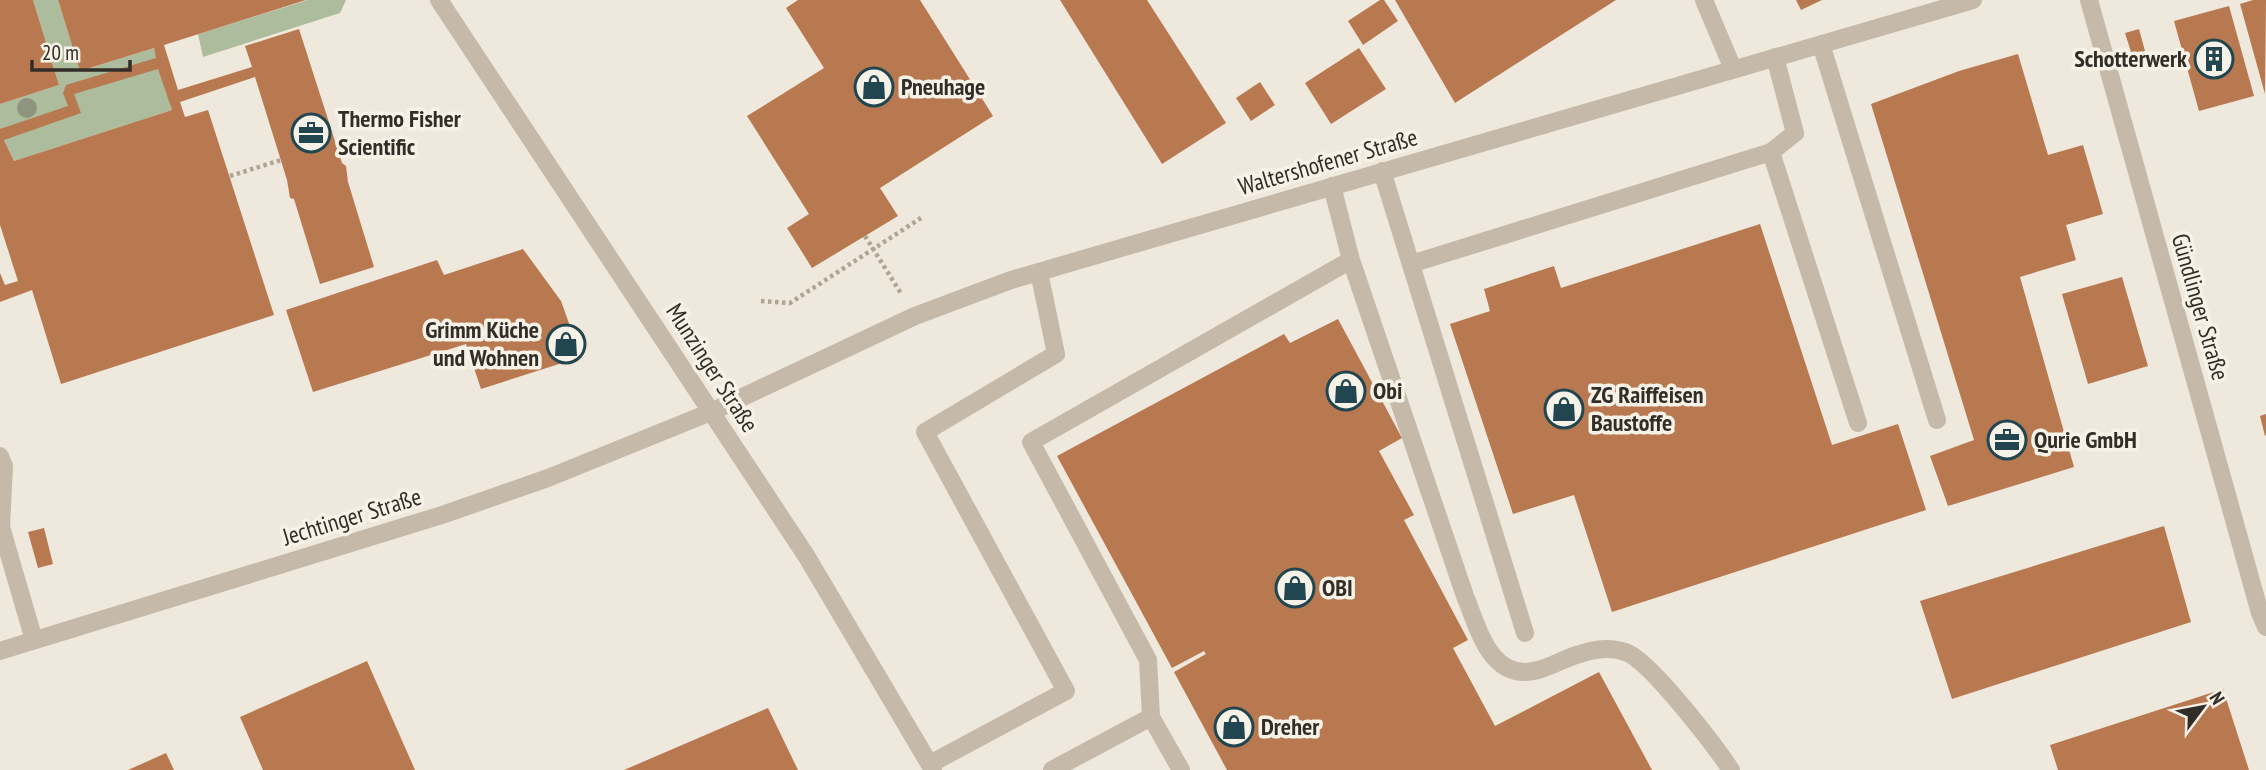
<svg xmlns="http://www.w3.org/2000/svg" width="2266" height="770" viewBox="0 0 2266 770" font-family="'PT Sans Narrow',sans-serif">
	<rect width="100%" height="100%" fill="#efe8dc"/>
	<path fill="#adbc9d" d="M33,0H58L80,71L154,48L172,110L14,161L0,131V104L59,85Z
		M308,0H346L340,13L203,57L198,34Z"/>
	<path fill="#b87951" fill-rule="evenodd" d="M0,0H33L59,85L0,104Z
		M58,0H306L164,45L178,90L252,67L245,46L299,29L342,163L346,166L348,182L374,267L320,284L294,199L290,198L287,180L255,77L180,102L185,117L208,110L274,315L61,384L32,290L0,302V273L5,285L18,281L0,225V129L68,106L63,93L66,85L156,58L154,48L80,71ZM158,69L172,110L14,161L4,140L81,113L74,94Z
		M798,0H920L993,116L880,188L898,216L812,268L787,228L809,214L747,116L824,68L786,8Z
		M1060,0H1147L1226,123L1162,164Z
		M1380,0H1384L1398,21L1363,45L1348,21Z
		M1395,0H1616L1455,103Z
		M1796,0H1822L1801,10Z
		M2253,0H2266L2265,94L2240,4Z
		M2229,6L2254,96L2199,111L2174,21Z
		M2139,29L2145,51L2132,55L2125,33Z
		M1359,48L1386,89L1331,124L1305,83Z
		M2018,54L2048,155L2083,145L2103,214L2066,225L2076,260L2020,277L2074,467L1948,506L1930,456L1974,440L1871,104L1959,71Z
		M1260,82L1275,105L1251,121L1236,98Z
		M1760,224L1832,445L1898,424L1926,510L1612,612L1574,495L1513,514L1450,324L1490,311L1484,289L1554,266L1561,288Z
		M523,249L561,301L581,357L481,389L466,344L313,392L286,310L437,260L444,275Z
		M2122,277L2148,366L2088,384L2062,294Z
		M1338,319L1402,438L1379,451L1414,515L1404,520L1468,640L1453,648L1495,726L1599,672L1652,770H1227L1174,672L1206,654L1204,651L1172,668L1057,456L1284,334L1290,343Z
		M2266,414V435L2265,436L2260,416Z
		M2164,526L2191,622L1952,699L1920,601Z
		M44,528L53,564L38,568L28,532Z
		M367,661L415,770H263L240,717Z
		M2223,689L2249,770H2058L2050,745Z
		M768,708L798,770H624Z
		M166,753L174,770H128Z"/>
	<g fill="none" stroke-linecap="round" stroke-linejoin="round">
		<path stroke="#b1a493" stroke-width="4.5" stroke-dasharray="3.5 3.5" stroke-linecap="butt" d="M230,176L281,160
			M865,236L902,295
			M761,301L790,303L921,218"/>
		<path stroke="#c5baa9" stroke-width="18" d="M439,0L807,557L933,770
			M1704,0L1733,69
			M2089,0L2260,613L2266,627
			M1821,44L1937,420
			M1775,57L1795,133L1771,152L1858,423
			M1382,171L1525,633
			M1351,260L1465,596C1479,630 1491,683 1538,670C1553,666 1567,657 1583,653C1596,649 1611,647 1625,652C1649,659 1715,746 1731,770
			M1411,264L1771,152
			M0,456L4,466L1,527L34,640
			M0,651L442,515L548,478L711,412L915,316L1011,280L1973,0
			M930,764L1066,691L925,432L1056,354L1039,272
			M1052,770L1151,717
			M1181,770L1151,717L1148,660L1031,442L1351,260L1332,186"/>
	</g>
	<circle fill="#8e947d" cx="27" cy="108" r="10"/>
	<defs>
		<symbol id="building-ring" viewBox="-11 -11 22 22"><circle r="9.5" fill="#f7f2e7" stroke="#224650" stroke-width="1.5"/><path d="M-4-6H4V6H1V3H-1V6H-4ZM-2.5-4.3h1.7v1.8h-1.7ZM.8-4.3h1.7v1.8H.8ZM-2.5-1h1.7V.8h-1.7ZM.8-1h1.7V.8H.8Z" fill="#224650"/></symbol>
		<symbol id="shop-ring" viewBox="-11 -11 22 22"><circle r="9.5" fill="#f7f2e7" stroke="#224650" stroke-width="1.5"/><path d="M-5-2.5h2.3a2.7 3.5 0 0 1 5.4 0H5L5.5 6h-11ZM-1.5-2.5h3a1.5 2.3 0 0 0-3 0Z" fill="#224650"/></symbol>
		<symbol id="office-ring" viewBox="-11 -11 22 22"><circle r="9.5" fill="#f7f2e7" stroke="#224650" stroke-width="1.5"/><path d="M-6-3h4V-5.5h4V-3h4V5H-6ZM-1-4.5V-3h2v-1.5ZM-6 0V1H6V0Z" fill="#224650"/></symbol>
	</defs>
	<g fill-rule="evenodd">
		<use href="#building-ring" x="2192" y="37" width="44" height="44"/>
		<use href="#shop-ring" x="852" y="65" width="44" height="44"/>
		<use href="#office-ring" x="289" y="111" width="44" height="44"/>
		<use href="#shop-ring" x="544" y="322" width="44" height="44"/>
		<use href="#shop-ring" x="1324" y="369" width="44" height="44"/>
		<use href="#shop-ring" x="1542" y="387" width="44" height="44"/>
		<use href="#office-ring" x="1985" y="418" width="44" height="44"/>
		<use href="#shop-ring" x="1273" y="566" width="44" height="44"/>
		<use href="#shop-ring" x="1212" y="705" width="44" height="44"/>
	</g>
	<g text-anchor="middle" stroke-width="7" stroke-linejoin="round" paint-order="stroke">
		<g font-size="24" font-weight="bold" fill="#332d28" stroke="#f7f2e7" text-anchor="start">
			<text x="2187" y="67" text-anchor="end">Schotterwerk</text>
			<text x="901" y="95">Pneuhage</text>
			<text x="338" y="127">Thermo Fisher<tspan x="338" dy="28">Scientific</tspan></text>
			<text x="539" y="338" text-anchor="end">Grimm Küche<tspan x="539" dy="28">und Wohnen</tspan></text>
			<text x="1373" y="399">Obi</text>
			<text x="1591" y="403">ZG Raiffeisen<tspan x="1591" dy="28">Baustoffe</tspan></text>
			<text x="2034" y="448">Qurie GmbH</text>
			<text x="1322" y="596">OBI</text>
			<text x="1261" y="735">Dreher</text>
		</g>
		<g font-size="24" fill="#332d28" stroke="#f7f2e7">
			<text transform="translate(1328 162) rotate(-16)" y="8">Waltershofener Straße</text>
			<text transform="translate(2200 307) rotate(74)" y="8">Gündlinger Straße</text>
			<text transform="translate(712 368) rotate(57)" y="8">Munzinger Straße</text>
			<text transform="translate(352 517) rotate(-17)" y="8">Jechtinger Straße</text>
		</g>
	</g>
	<g transform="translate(2203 707) rotate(58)" stroke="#f7f2e7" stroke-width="5" paint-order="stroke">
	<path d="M0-5L12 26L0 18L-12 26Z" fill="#332d28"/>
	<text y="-10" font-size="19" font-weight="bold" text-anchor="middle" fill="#332d28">N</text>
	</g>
	<path d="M32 60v10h98v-10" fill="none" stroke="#332d28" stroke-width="3.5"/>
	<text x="42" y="60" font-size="21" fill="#332d28" stroke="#f7f2e7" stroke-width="5" paint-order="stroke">20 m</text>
</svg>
